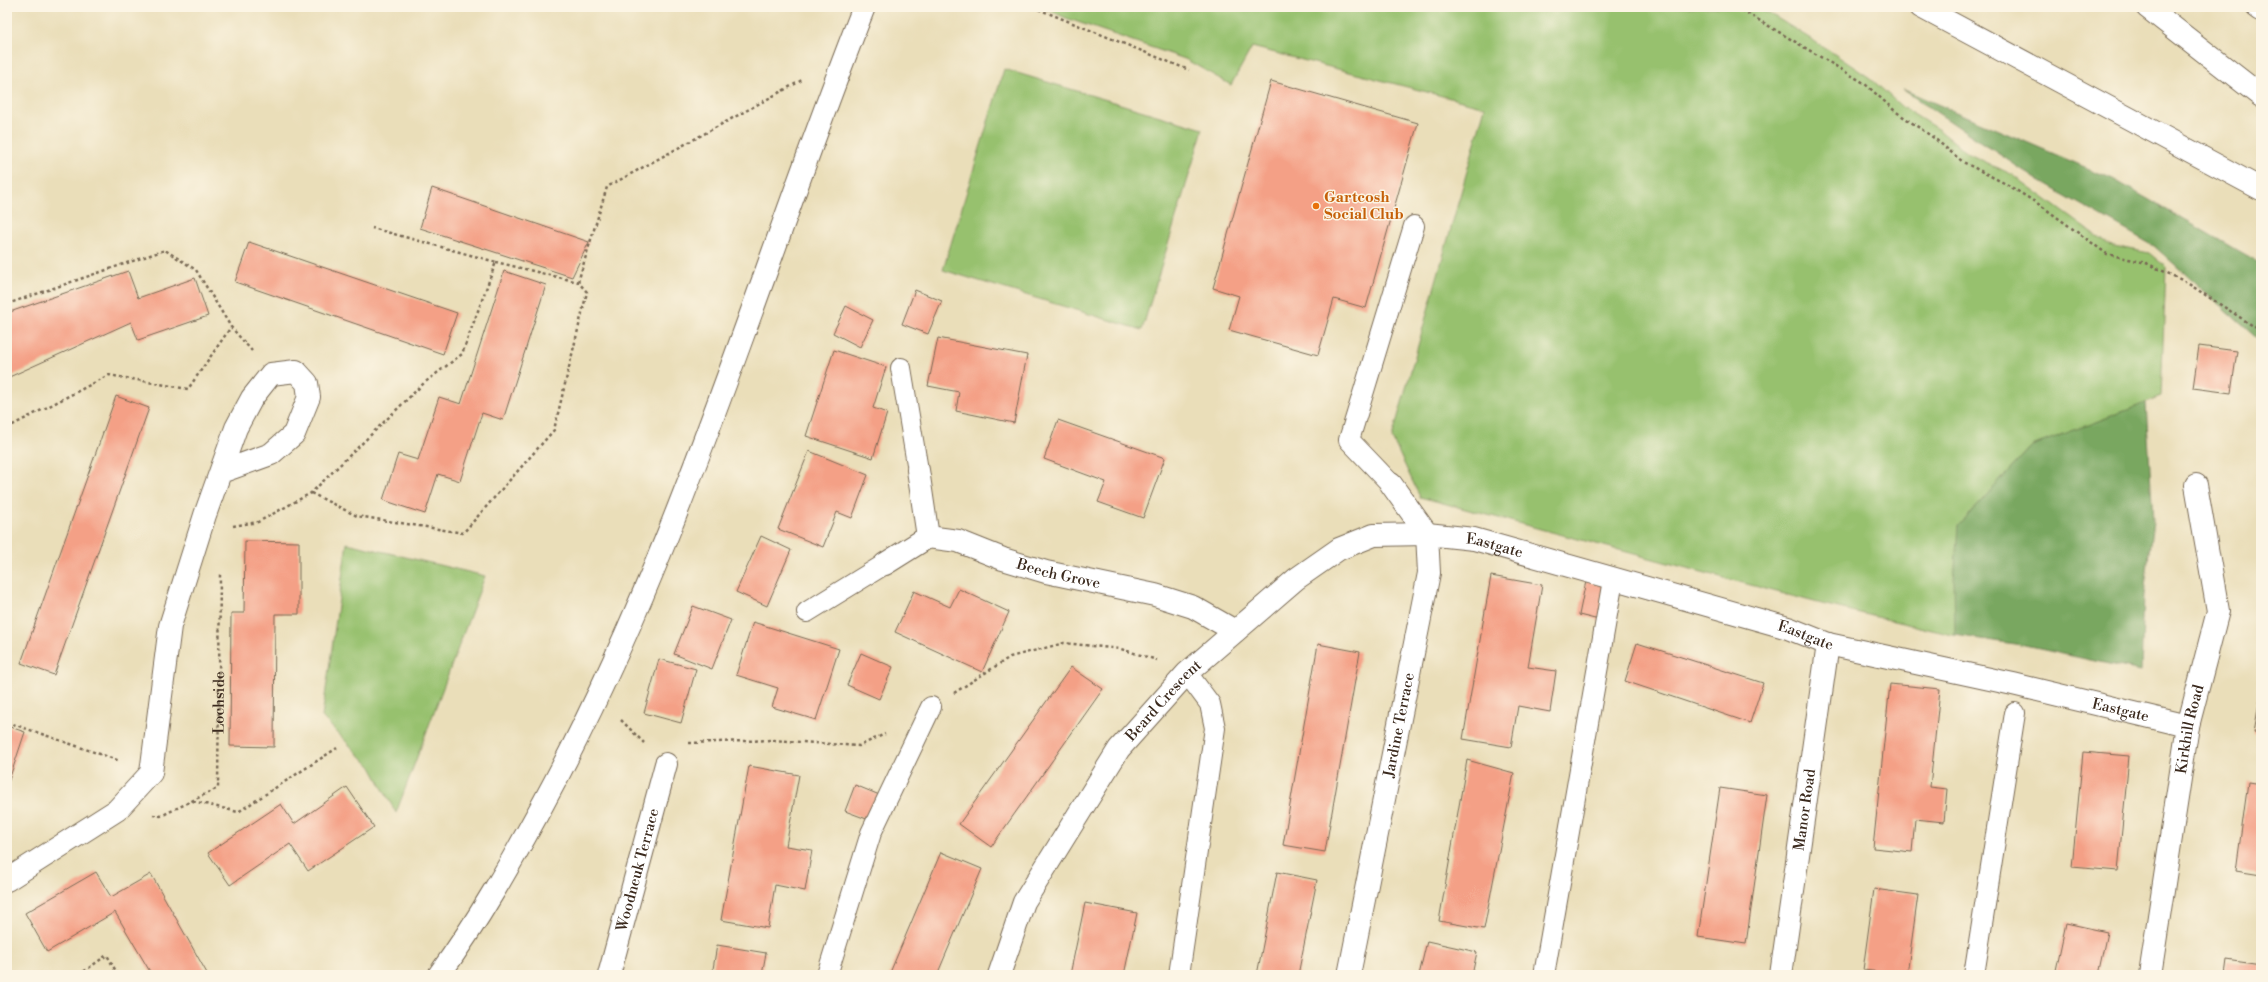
<svg xmlns="http://www.w3.org/2000/svg" width="2268" height="982" viewBox="0 0 2268 982" font-family="'Libre Bodoni',serif">
	<rect width="100%" height="100%" fill="#fcf5e5"/>
	<filter id="ink" filterUnits="userSpaceOnUse"><feTurbulence type="fractalNoise" baseFrequency=".025" numOctaves="2"/><feDisplacementMap in="SourceGraphic" scale="8" xChannelSelector="R" yChannelSelector="G"/><feConvolveMatrix kernelMatrix="1 2 1 2 8 2 1 2 1" color-interpolation-filters="sRGB"/></filter>
	<filter id="wash" filterUnits="userSpaceOnUse"><feTurbulence type="fractalNoise" baseFrequency=".012" numOctaves="4" result="noise"/><feDisplacementMap in="SourceGraphic" scale="16" xChannelSelector="R" yChannelSelector="G"/><feGaussianBlur stdDeviation="0.9" result="paint"/><feColorMatrix in="noise" values="0 0 0 0 0 0 0 0 0 0 0 0 0 0 0 0 0 1.4 0 .05"/><feComposite in="paint" operator="in"/></filter>
	<g filter="url(#wash)">
		<rect width="100%" height="100%" fill="#eadeb9"/>
		<path fill="#97c16e" stroke="#697646" d="M1042,7H1756L1777,18L1830,51L1870,78L1902,107L1939,130L1969,154L2013,175L2109,245L2149,253L2166,267L2161,397L2031,447L1959,526L1955,574L1957,636L1822,604L1420,497L1392,438L1485,107L1252,47L1231,85L1185,59L1066,18Z
			M1004,69L1203,129L1142,330L943,270Z
			M347,543L485,576L396,813L371,767L322,717Z"/>
		<path fill="#79a761" stroke="#5a6840" d="M1902,89L2113,179L2261,264V342L2154,246L2039,181Z
			M2146,403L2153,520L2144,595L2141,671L2021,645L1955,635L1954,581L1958,526L2032,446Z"/>
		<g id="blocks">
			<path fill="#f4a086" d="M1271,81L1418,123L1366,308L1334,299L1318,355L1229,330L1239,296L1213,288Z
				M432,188L589,242L572,277L420,228Z
				M249,242L457,313L443,354L235,282Z
				M128,271L138,298L195,278L208,316L138,340L131,322L7,378V313Z
				M504,271L546,285L503,420L482,413L460,481L438,474L425,514L383,500L398,454L418,460L439,397L461,404Z
				M915,290L942,301L928,334L902,324Z
				M846,306L873,320L860,347L833,333Z
				M938,338L1027,355L1014,423L956,411L959,392L928,386Z
				M2199,346L2237,351L2231,393L2193,388Z
				M834,350L886,367L873,408L887,413L873,458L806,436Z
				M116,396L149,408L54,675L21,663Z
				M1058,420L1165,458L1143,518L1098,502L1106,482L1044,459Z
				M809,451L868,475L852,518L837,512L823,547L778,529Z
				M761,536L791,550L767,606L736,592Z
				M245,541L299,542V614H275L274,747L230,746L231,613H244Z
				M1491,576L1542,585L1528,667L1556,671L1550,712L1518,706L1511,747L1463,739Z
				M1586,581L1605,585L1599,620L1579,615Z
				M959,589L1009,612L982,672L895,632L914,591L950,607Z
				M693,606L731,620L712,669L674,654Z
				M753,622L839,649L816,720L772,707L778,688L736,675Z
				M1637,643L1763,683L1750,723L1625,681Z
				M1318,644L1360,652L1325,852L1283,845Z
				M861,653L893,667L879,699L847,685Z
				M659,659L696,669L681,723L644,713Z
				M1071,667L1103,689L991,847L959,824Z
				M1890,684L1940,689L1930,787L1947,789L1944,822L1915,819L1912,852L1873,848Z
				M2260,697H2261V733L2254,732Z
				M7,726L25,732L7,786Z
				M2083,752L2129,756L2118,871L2072,867Z
				M1467,760L1514,773L1484,929L1439,921Z
				M749,766L799,775L786,846L812,850L805,891L775,885L768,928L721,920Z
				M2248,782L2261,784V875L2236,871Z
				M855,785L882,796L872,821L845,811Z
				M347,787L374,827L308,871L290,844L230,885L208,853L281,804L294,824Z
				M1720,788L1767,795L1746,944L1698,937Z
				M941,852L982,869L937,975H889Z
				M96,872L111,897L151,874L208,975H152L115,912L47,952L25,913Z
				M1277,872L1317,880L1298,975H1257Z
				M1874,889L1918,895L1907,975L1863,970Z
				M1085,903L1137,913L1124,975H1070Z
				M2066,923L2107,932L2098,975H2055Z
				M1427,941L1477,952L1472,975H1419Z
				M717,945L766,953L762,975H712Z
				M2227,960L2261,965V975H2225Z"/>
		</g>
	</g>
	<g filter="url(#ink)">
		<use href="#blocks" fill-opacity="0" stroke="#786954" stroke-width="1"/>
		<g fill="none" stroke-linecap="round" stroke-linejoin="round">
			<defs>
				<path id="lane" d="M901,368L918,470
					M1391,484L1349,440L1414,226
					M807,612L885,564
					M827,975L871,833L931,707
					M1179,975L1215,728L1210,704L1187,673
					M1544,975L1613,580
					M1974,975L2015,713"/>
				<g id="street">
					<path d="M918,470L928,537"/>
					<path id="s2" d="M885,564L928,537L958,541L1003,559L1046,572L1155,595L1193,607L1235,631"/>
					<path d="M7,880L117,810L151,773L170,626L205,515L236,428L252,398L271,374L296,371L307,383L309,397L294,434L271,454L221,472"/>
					<path id="s3" d="M609,975L666,764"/>
					<path id="s4" d="M999,975L1024,902L1119,749L1187,673L1296,579L1339,549L1374,535L1427,534L1474,539L1788,628L1828,644L2013,684L2188,726"/>
					<path id="s5" d="M1349,975L1429,573L1427,534L1391,484"/>
					<path id="s6" d="M1781,975L1828,644"/>
					<path id="s7" d="M2150,975L2188,726L2218,611L2196,485"/>
				</g>
				<path id="secondary" d="M439,975C479,920 512,861 544,802C681,549 759,273 864,7"/>
				<path id="highway" d="M1921,7L2261,189
					M2147,7L2261,96
					M2257,7L2261,10"/>
			</defs>
			<use href="#lane" stroke="#786954" stroke-width="22"/>
			<use href="#street" stroke="#786954" stroke-width="24"/>
			<use href="#secondary" stroke="#786954" stroke-width="24"/>
			<use href="#highway" stroke="#786954" stroke-width="24"/>
			<g stroke="#786954" stroke-width="2.5" stroke-dasharray="3 3" stroke-linecap="butt">
				<path d="M1033,7L1189,70"/>
				<path d="M1737,7L1864,83L1895,111L1934,138L1963,162L2008,185L2043,207L2107,254L2146,263L2184,281L2261,331"/>
				<path d="M578,282L607,187L804,79"/>
				<path d="M7,304L165,250L196,270L231,327L252,351"/>
				<path d="M7,428L109,375L188,389L231,327"/>
				<path d="M311,493L357,516L463,533L554,430L587,292L578,282L496,262"/>
				<path d="M233,526L258,522L311,493L424,383L462,354L496,262L372,228"/>
				<path d="M954,693L1010,657L1064,643L1121,649L1157,660"/>
				<path d="M621,720L644,743"/>
				<path d="M7,722L120,761"/>
				<path d="M689,743L773,740L859,746L885,734"/>
				<path d="M193,801L238,812L337,748"/>
				<path id="s1" d="M153,815L161,816L218,788L220,574"/>
				<path d="M79,975L107,955L118,975"/>
			</g>
			<use href="#lane" stroke="#fff" stroke-width="20"/>
			<use href="#street" stroke="#fff" stroke-width="22"/>
			<use href="#secondary" stroke="#fff" stroke-width="22"/>
			<use href="#highway" stroke="#fff" stroke-width="22"/>
		</g>
	</g>
	<circle fill="#e8710a" stroke="#fcf5e5" stroke-width="1.5" cx="1316" cy="206" r="4"/>
	<g text-anchor="middle" stroke-width="3" stroke-linejoin="round" paint-order="stroke">
		<g font-size="15" font-weight="bold" fill="#c56008" stroke="#fcf5e5" text-anchor="start">
			<text x="1324" y="202">Gartcosh<tspan x="1324" dy="17">Social Club</tspan></text>
		</g>
		<g font-size="15" fill="#3b2a1e" stroke="#fcf5e5">
			<text dy="5" stroke="none"><textPath href="#s4" startOffset="715">Eastgate</textPath></text>
			<text dy="5" stroke="none"><textPath href="#s2" startOffset="187">Beech Grove</textPath></text>
			<text dy="5" stroke="none"><textPath href="#s4" startOffset="1039">Eastgate</textPath></text>
			<text dy="5" stroke="none"><textPath href="#s4" startOffset="323">Beard Crescent</textPath></text>
			<text dy="5" stroke="none"><textPath href="#s1" startOffset="157">Lochside</textPath></text>
			<text dy="5" stroke="none"><textPath href="#s4" startOffset="1363">Eastgate</textPath></text>
			<text dy="5" stroke="none"><textPath href="#s5" startOffset="255">Jardine Terrace</textPath></text>
			<text dy="5" stroke="none"><textPath href="#s7" startOffset="249">Kirkhill Road</textPath></text>
			<text dy="5" stroke="none"><textPath href="#s6" startOffset="167">Manor Road</textPath></text>
			<text dy="5" stroke="none"><textPath href="#s3" startOffset="109">Woodneuk Terrace</textPath></text>
		</g>
	</g>
	<rect width="2268" height="982" fill="none" stroke="#fcf5e5" stroke-width="24"/>
</svg>
